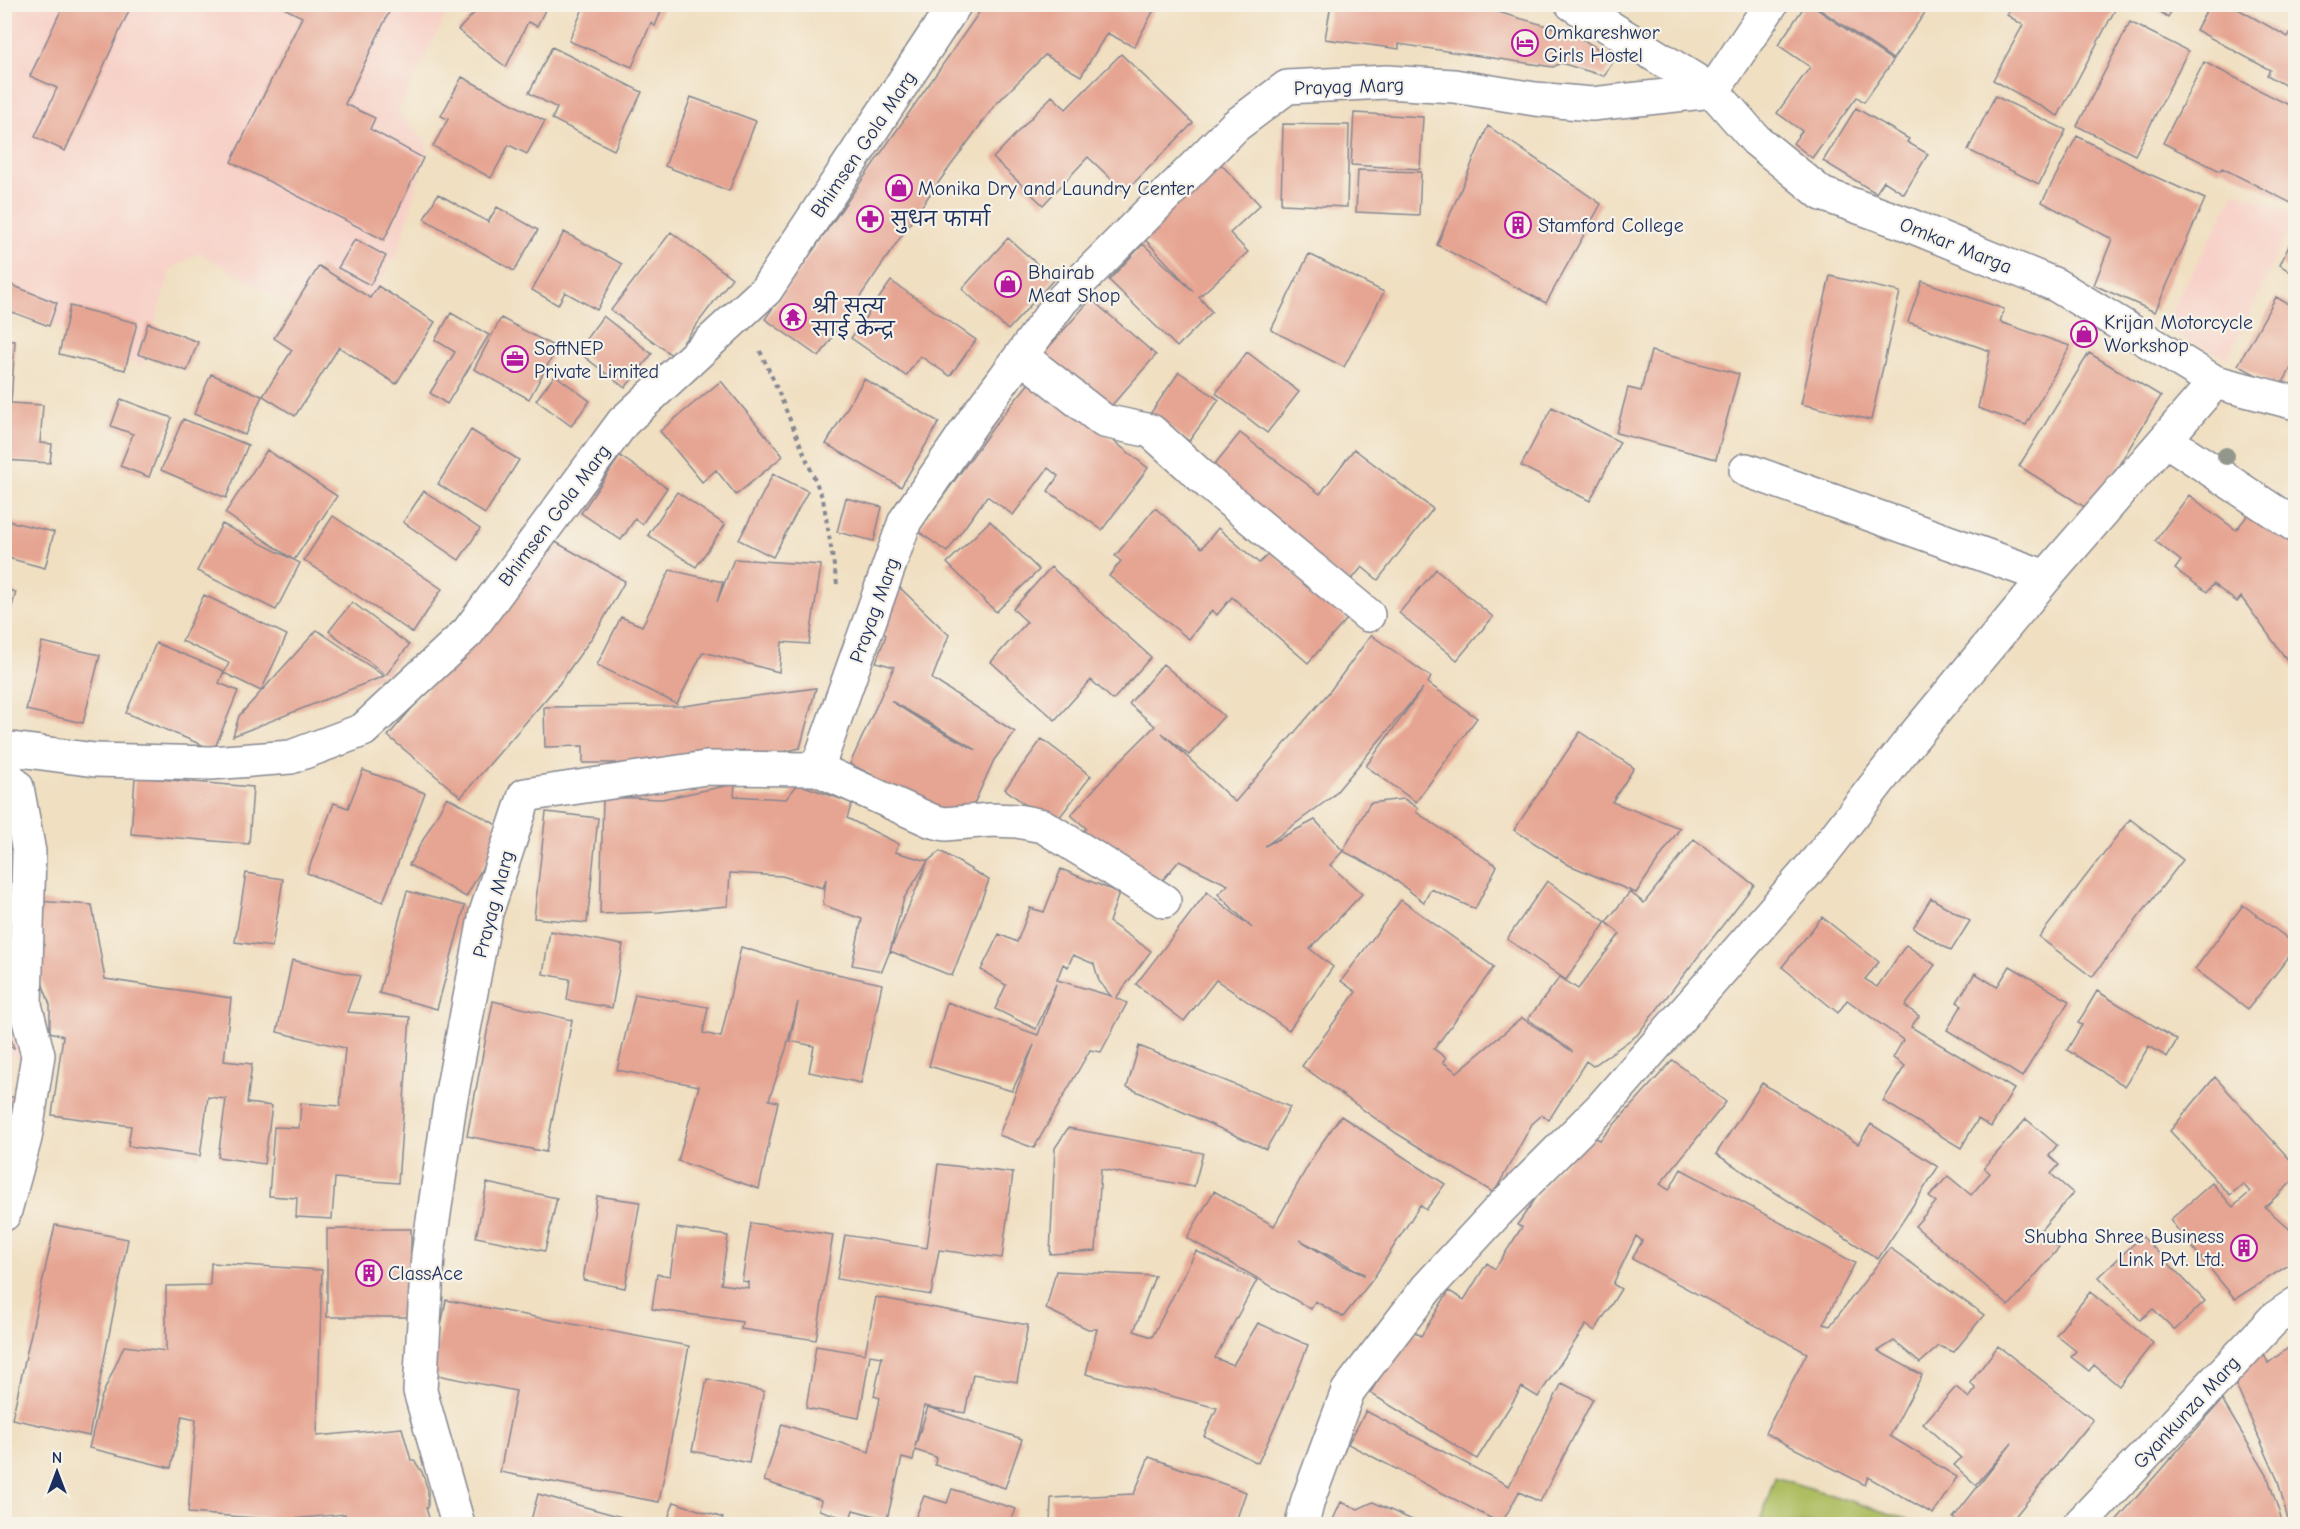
<svg xmlns="http://www.w3.org/2000/svg" width="2300" height="1529" viewBox="0 0 2300 1529" font-family="'Comic Neue','Playpen Sans Deva',sans-serif">
	<rect width="100%" height="100%" fill="#f7f3e8"/>
	<filter id="ink" filterUnits="userSpaceOnUse"><feTurbulence type="fractalNoise" baseFrequency=".0167" numOctaves="2"/><feDisplacementMap in="SourceGraphic" scale="12" xChannelSelector="R" yChannelSelector="G"/><feConvolveMatrix kernelMatrix="1 2 1 2 8 2 1 2 1" color-interpolation-filters="sRGB"/></filter>
	<filter id="wash" filterUnits="userSpaceOnUse"><feTurbulence type="fractalNoise" baseFrequency=".008" numOctaves="4" result="noise"/><feDisplacementMap in="SourceGraphic" scale="24" xChannelSelector="R" yChannelSelector="G"/><feGaussianBlur stdDeviation="1.35" result="paint"/><feColorMatrix in="noise" values="0 0 0 0 0 0 0 0 0 0 0 0 0 0 0 0 0 1.4 0 .05"/><feComposite in="paint" operator="in"/></filter>
	<g filter="url(#wash)">
		<rect width="100%" height="100%" fill="#f0dfc1"/>
		<path fill="#f7d1c8" d="M20,5H451L398,112L428,145L398,252L347,337L199,253L171,269L141,367L73,333L5,306L4,43Z
			M2236,191L2296,215L2228,359L2162,328Z
			M5,937L28,1061L5,1056Z"/>
		<path fill="#adbd60" stroke="#64765f" stroke-width="1.5" d="M1775,1477L1922,1524H1759Z"/>
		<g id="blocks">
			<path fill="#e6a492" fill-rule="evenodd" d="M64,4H132L65,151L35,137L57,88L30,76Z
				M276,4H393L345,104L375,118L370,129L423,158L384,240L231,162L302,17Z
				M483,4H548L537,26L528,22L506,67L458,30Z
				M585,4H664L655,26L651,23L632,67L569,41Z
				M985,4H1152L1156,6L1134,47L1107,33L1081,76L1045,55L995,105L930,194L819,357L765,319Z
				M1331,4H1469L1572,33L1615,59L1604,76L1561,63L1553,67L1399,44V49L1325,39Z
				M1806,4H1809L1893,61L1864,102L1857,97L1812,158L1793,143L1802,131L1777,113L1810,67L1778,45Z
				M1812,4H1931L1893,59Z
				M2014,4H2110L2116,8L2058,116L1993,80L2023,25L2007,15Z
				M2148,4H2176L2168,17Z
				M2210,4H2229L2288,37L2295,24V91L2267,75L2270,70L2196,30Z
				M2130,22L2188,51L2135,155L2077,126Z
				M552,47L642,92L614,150L552,119L557,108L529,93Z
				M1121,54L1193,123L1125,192L1088,157L1043,205L993,158L1052,96L1066,109Z
				M2204,62L2295,108V205L2222,168L2220,171L2163,143Z
				M462,77L545,121L527,154L509,145L491,178L433,146L448,119L441,116Z
				M1995,96L2066,130L2039,184L1968,150Z
				M691,97L756,121L729,191L665,166Z
				M1856,108L1909,139L1907,142L1928,154L1904,194L1884,181L1876,193L1823,161Z
				M1354,113L1423,117L1420,169L1351,165Z
				M1283,124L1349,125L1347,207L1281,204Z
				M1488,126L1601,204L1546,303L1437,245Z
				M2077,136L2147,173L2205,199L2155,312L2094,285L2112,239L2042,202Z
				M1215,158L1260,205L1230,233L1248,252L1199,297L1212,312L1177,347L1109,280L1143,244L1194,292L1140,234Z
				M1358,170L1421,172L1419,215L1356,212Z
				M438,194L488,222L497,207L538,230L514,271L424,219Z
				M564,232L622,264L597,310L565,292L558,305L532,290Z
				M671,232L732,278L673,356L611,310Z
				M2295,233V275L2280,265Z
				M1008,238L1054,279L1008,330L962,289Z
				M355,239L386,256L370,285L338,268Z
				M1309,254L1384,292L1344,367L1271,330Z
				M319,266L370,298L378,286L435,322L396,384L339,347L295,416L263,396L292,350L274,338Z
				M1830,276L1900,292L1871,420L1801,404Z
				M891,281L976,340L950,376L920,356L906,376L851,338Z
				M1922,281L2004,309L2000,322L2070,346L2026,425L1978,408L1990,351L1908,322Z
				M4,282L57,303L49,326L4,309Z
				M2276,297L2295,308V361L2280,388L2238,365Z
				M1091,299L1156,355L1105,413L1041,356Z
				M70,306L137,323L125,370L59,354Z
				M451,313L489,335L447,404L430,393L455,352L435,340Z
				M603,316L652,354L625,388L577,351Z
				M501,318L557,348L529,399L474,369Z
				M148,323L198,342L187,371L138,354Z
				M4,340L15,341L11,403L43,405L40,443L52,444L50,463L4,460Z
				M1651,351L1739,374L1716,459L1616,433L1628,388L1641,391Z
				M1247,352L1299,392L1267,433L1216,393Z
				M2089,353L2161,396L2091,511L2019,466Z
				M1179,372L1219,400L1189,441L1150,414Z
				M211,374L262,396L245,435L194,414Z
				M555,375L590,401L571,426L536,400Z
				M1033,378L1148,468L1102,530L1048,491L1058,476L1048,468L1013,515L987,496L947,552L918,531L995,425Z
				M864,379L939,422L901,487L826,444Z
				M721,381L783,456L736,495L716,470L702,482L660,431Z
				M121,399L172,418L149,477L120,466L133,434L111,426Z
				M1552,407L1620,442L1590,501L1521,466Z
				M183,419L248,445L226,498L161,470Z
				M471,430L519,460L485,514L438,484Z
				M1240,433L1320,494L1354,449L1433,509L1378,580L1362,567L1348,584L1210,470Z
				M267,450L337,496L294,560L225,513Z
				M620,456L667,488L642,524L635,519L621,540L581,513Z
				M773,474L808,491L773,557L739,540Z
				M424,491L480,529L459,560L403,522Z
				M677,492L725,525L696,567L648,535Z
				M2189,495L2236,530L2258,502L2295,530V671L2241,597L2237,602L2213,584L2207,592L2175,569L2181,561L2155,541Z
				M846,498L882,507L874,541L837,532Z
				M1155,508L1202,548L1218,528L1259,563L1271,552L1347,619L1308,663L1232,597L1217,615L1212,610L1189,639L1109,576L1121,561L1115,556Z
				M333,516L442,589L413,633L304,560Z
				M4,520L54,532L45,568L4,557Z
				M990,521L1039,570L996,612L947,563Z
				M222,524L300,563L276,610L197,571Z
				M543,535L625,581L598,629L559,684L461,797L388,736L424,694Z
				M734,559L821,565L809,644L782,642L779,672L703,652L677,704L597,665L621,617L642,626L670,570L723,582L717,602Z
				M1051,567L1151,657L1113,700L1091,680L1055,720L991,662L1027,622L1013,609Z
				M1436,569L1493,617L1457,660L1399,613Z
				M895,583L949,635L932,679L1015,732L994,760L966,821L867,783L871,774L850,764L894,667L876,662L886,635L879,628ZM891,701L975,749H974L924,722Z
				M4,589L16,592L5,631H4Z
				M204,595L287,635L261,691L224,673L229,663L182,641Z
				M352,602L409,645L386,675L329,631Z
				M317,630L384,676L233,736L239,716Z
				M1371,635L1431,677L1428,683L1477,718L1416,802L1366,766L1423,688L1333,796L1265,846L1315,820L1343,851L1330,865L1362,894L1310,949L1333,967L1289,1030L1216,980L1184,1021L1136,984L1207,892L1252,928L1218,894L1228,885L1179,861L1155,889L1079,836L1086,828L1071,815L1111,770L1155,726L1129,704L1163,664L1224,716L1189,755L1162,733L1235,802L1330,691Z
				M42,642L100,655L83,723L26,710Z
				M156,643L224,671L219,683L238,691L214,750L126,713Z
				M816,688L800,748L747,760L744,750L683,758H661V770H616V763H583V746L545,747L544,707L683,706Z
				M1580,732L1634,768L1612,802L1680,828L1636,893L1569,865L1514,830Z
				M1042,739L1091,776L1053,826L1005,789Z
				M363,770L425,793L383,902L307,873L334,803L348,808Z
				M135,777L253,787L249,844L131,834Z
				M735,784L734,796L786,799L798,784L852,803L847,818L899,844L895,852L928,861L904,898L890,951L928,861L940,851L989,880L952,976L890,951L882,971L852,965L862,919L823,905L826,879L823,888L782,876L730,873L728,906L659,912L600,914L603,797L662,799Z
				M447,797L504,829L466,897L409,865Z
				M1404,799L1418,808L1416,812L1497,866L1475,909L1431,889L1424,902L1386,873L1343,851L1370,803Z
				M546,812L598,818L587,923L534,918Z
				M2130,819L2183,860L2092,977L2039,937Z
				M1694,839L1754,885L1637,1035L1593,1066L1586,1061L1549,1120L1542,1115L1532,1124L1494,1193L1396,1133L1302,1066L1356,992L1341,981L1401,900L1494,967L1434,1049L1446,1058L1443,1062L1457,1072L1522,1018L1573,1052L1528,1019L1560,977L1578,989L1620,934L1606,922L1630,892L1644,903Z
				M1061,869L1119,893L1109,922L1151,951L1116,998L1127,1003L1101,1052L1090,1050L1034,1148L999,1135L1034,1045L1012,1091L929,1066L947,1002L1038,1035L1056,984L1036,1029L995,1009L1006,985L981,970L999,934L1017,942L1030,908L1044,912ZM1073,955L1094,964L1099,981L1111,996L1057,980L1063,964L1068,967Z
				M246,873L283,879L272,947L235,942Z
				M1547,881L1606,922L1566,980L1507,939Z
				M407,891L465,906L437,1009L379,993Z
				M1931,898L1970,921L1951,951L1913,928Z
				M37,901L92,905L105,979L231,998L224,1061L252,1064L247,1103L272,1106L264,1164L218,1157L226,1099L208,1097L200,1156L128,1146L131,1126L52,1115L63,1036L50,1032V1005L34,960Z
				M2243,905L2295,944V949L2248,1009L2195,969Z
				M1822,917L1879,962L1865,979L1877,987L1906,945L1935,965L1905,1006L1919,1016L1911,1027L2014,1089L1991,1127L1978,1119L1961,1148L1883,1101L1905,1066L1893,1058L1903,1040L1847,1000L1838,1013L1782,967Z
				M550,931L623,945L612,1008L567,1000L570,979L543,974Z
				M741,947L806,967L882,984L861,1083L809,1072L814,1046L790,1041L798,1002L786,1049L769,1100L778,1102L759,1189L678,1161L699,1086L617,1070L635,994L708,1007L703,1033L721,1037Z
				M292,960L360,976L347,1012L410,1017L398,1183L335,1178L332,1219L296,1217L297,1198L269,1196L274,1127L299,1128L301,1103L340,1106L345,1048L277,1032Z
				M2010,966L2069,1001L2022,1077L1947,1030L1962,1005L1957,1002L1975,973L1997,987Z
				M2097,991L2177,1040L2167,1057L2149,1046L2125,1086L2067,1050L2082,1025L2078,1023Z
				M493,1001L572,1020L546,1152L467,1136Z
				M5,1021L14,1048L4,1045Z
				M1139,1046L1290,1107L1266,1149L1127,1087Z
				M1673,1060L1726,1102L1660,1184L1669,1190L1681,1169L1855,1263L1823,1324L1830,1326L1890,1248L1984,1315L1954,1352L1939,1346L1920,1363L1894,1341L1878,1351L1922,1375L1890,1436L1957,1477L1933,1514L1868,1477L1865,1485L1765,1433L1807,1353L1632,1259L1642,1241L1636,1236L1613,1284L1621,1289L1595,1331L1586,1325L1538,1397L1522,1387L1477,1459L1370,1393L1410,1329L1421,1336L1449,1291L1464,1300L1487,1263L1495,1269L1522,1227L1517,1225L1552,1175L1590,1135L1600,1140Z
				M2215,1077L2295,1165V1179L2265,1207L2295,1234V1261L2235,1299L2170,1220L2212,1183L2233,1207L2250,1192L2243,1184L2230,1195L2170,1131Z
				M1762,1083L1858,1144L1871,1124L1938,1167L1878,1259L1716,1154Z
				M4,1095L16,1098L5,1139H4Z
				M1341,1116L1445,1184L1426,1210L1420,1205L1373,1279L1343,1317L1315,1301L1311,1309L1187,1238L1214,1191L1274,1226L1318,1148ZM1300,1240L1364,1274V1275L1338,1263Z
				M2026,1119L2057,1145L2049,1156L2059,1165L2051,1174L2073,1193L2039,1232L2059,1248L2009,1306L1915,1226L1936,1202L1929,1197L1948,1176L1971,1195L1990,1173L1984,1168Z
				M1068,1128L1203,1153L1194,1187L1101,1169L1096,1251L1050,1254L1055,1148Z
				M938,1164L1013,1173L1002,1258L939,1250L931,1295L837,1279L845,1235L927,1248Z
				M487,1183L557,1198L545,1251L476,1237Z
				M597,1196L640,1202L625,1288L583,1280Z
				M751,1223L833,1235L816,1340L741,1329L742,1322L652,1309L657,1274L670,1276L677,1228L728,1236L721,1284L748,1288V1282L742,1281Z
				M55,1225L128,1239L89,1436L12,1419Z
				M327,1229H411V1317H327Z
				M2142,1236L2205,1301L2175,1330L2153,1309L2140,1320L2099,1277Z
				M1196,1251L1257,1280L1215,1358L1233,1365L1258,1323L1308,1345L1286,1402L1258,1463L1204,1436L1217,1408L1086,1374L1097,1329H1088L1046,1309L1056,1271L1155,1276L1134,1331L1152,1337Z
				M211,1263L322,1270L317,1436L402,1428L411,1460H414L422,1472L428,1490V1508H426L431,1524H345V1514L282,1520L188,1513L196,1419L182,1416L171,1468L89,1448L101,1398L124,1346L166,1351V1286L210,1285Z
				M2090,1292L2153,1343L2119,1386L2094,1365L2089,1371L2071,1357L2076,1351L2056,1335Z
				M876,1297L1028,1325L1017,1382L973,1374L965,1413L928,1407L1022,1439L1005,1488L935,1465L936,1457L915,1450L913,1461L902,1458L887,1519L853,1510L850,1520L819,1510L821,1500L764,1481L782,1424L869,1452L880,1398L874,1396L882,1357L870,1355L859,1418L806,1408L816,1346L865,1354ZM924,1406L928,1407L915,1447Z
				M446,1300L689,1346L659,1502L500,1472L516,1391L432,1374Z
				M2295,1343V1524H2289L2278,1481L2231,1374L2263,1351L2268,1363Z
				M1998,1346L2093,1420L2009,1524H1962L1953,1518L2012,1443L1976,1485L1954,1465L1961,1458L1923,1424L1956,1387L1969,1398L1976,1389L1970,1383Z
				M707,1379L764,1391L749,1463L692,1451Z
				M1562,1383L1593,1399L1540,1502L1519,1492L1504,1519L1512,1524H1502L1348,1444L1366,1411L1509,1486Z
				M2222,1400L2267,1475L2283,1524H2113Z
				M1149,1457L1246,1492L1235,1524H1050L1051,1498L1134,1494Z
				M952,1489L1016,1509L1010,1524H913L924,1496L947,1503Z
				M538,1494L647,1524H530Z
				M674,1502L723,1518L721,1524H666Z
				M1341,1502L1358,1509L1373,1502L1421,1524H1331Z"/>
		</g>
	</g>
	<g filter="url(#ink)">
		<use href="#blocks" fill-opacity="0" stroke="#868790" stroke-width="1.5"/>
		<g fill="none" stroke-linecap="round" stroke-linejoin="round">
			<defs>
				<path id="minor" d="M1572,4L1713,91L1756,140L1822,194L1904,223L2056,285L2215,382L2296,403
					M1021,356L1104,421L1151,431L1211,485L1368,615
					M2166,440L2296,526
					M1746,470L2046,577
					M4,748L95,760L211,763L291,757L363,730L468,632L623,422L766,290L955,4
					M817,769L905,521L976,417L1062,300L1235,126L1287,87L1386,82L1454,86L1535,99L1592,104L1713,91L1771,4
					M4,772L17,787L29,852L25,1005L38,1055L25,1138L4,1214
					M458,1524L420,1391L428,1255L450,1103L486,913L525,795L706,768L817,769L932,821L945,824L991,820L1017,821L1043,826L1164,901
					M1302,1524L1308,1500L1348,1391L1427,1288L1500,1209L1602,1107L1819,858L1910,741L2046,577L2215,382
					M2080,1524L2274,1319L2296,1304"/>
			</defs>
			<use href="#minor" stroke="#868790" stroke-width="36"/>
			<path stroke="#868790" stroke-width="4" stroke-dasharray="4.5 4.5" stroke-linecap="butt" d="M760,351L773,379L823,499L837,584"/>
			<use href="#minor" stroke="#fff" stroke-width="33"/>
		</g>
		<circle fill="#93968b" cx="2226" cy="456" r="9"/>
	</g>
	<defs>
		<symbol id="hotel-ring" viewBox="-11 -11 22 22"><circle r="9.5" fill="#f7f3e8" stroke="#b5179e" stroke-width="1.5"/><path d="M-6-4.5h1.5V1H6V5H4.5V3h-9V5H-6ZM-4 0a1.8 1.8 0 1 1 3.6 0ZM.5 0V-2.5h3Q6-2.5 6 0Z" fill="#b5179e"/></symbol>
		<symbol id="shop-ring" viewBox="-11 -11 22 22"><circle r="9.5" fill="#f7f3e8" stroke="#b5179e" stroke-width="1.5"/><path d="M-5-2.5h2.3a2.7 3.5 0 0 1 5.4 0H5L5.5 6h-11ZM-1.5-2.5h3a1.5 2.3 0 0 0-3 0Z" fill="#b5179e"/></symbol>
		<symbol id="pharmacy-ring" viewBox="-11 -11 22 22"><circle r="9.5" fill="#f7f3e8" stroke="#b5179e" stroke-width="1.5"/><path d="M-2-6h4v4h4v4h-4v4h-4v-4h-4v-4h4Z" fill="#b5179e"/></symbol>
		<symbol id="building-ring" viewBox="-11 -11 22 22"><circle r="9.5" fill="#f7f3e8" stroke="#b5179e" stroke-width="1.5"/><path d="M-4-6H4V6H1V3H-1V6H-4ZM-2.5-4.3h1.7v1.8h-1.7ZM.8-4.3h1.7v1.8H.8ZM-2.5-1h1.7V.8h-1.7ZM.8-1h1.7V.8H.8Z" fill="#b5179e"/></symbol>
		<symbol id="temple-ring" viewBox="-11 -11 22 22"><circle r="9.5" fill="#f7f3e8" stroke="#b5179e" stroke-width="1.5"/><path d="M0-6L5-2H3V0L6.5 2.5H4V6H1.5V3h-3V6H-4V2.5H-6.5L-3 0V-2H-5Z" fill="#b5179e"/></symbol>
		<symbol id="office-ring" viewBox="-11 -11 22 22"><circle r="9.5" fill="#f7f3e8" stroke="#b5179e" stroke-width="1.5"/><path d="M-6-3h4V-5.5h4V-3h4V5H-6ZM-1-4.5V-3h2v-1.5ZM-6 0V1H6V0Z" fill="#b5179e"/></symbol>
	</defs>
	<g fill-rule="evenodd">
		<use href="#hotel-ring" x="1510" y="28" width="30" height="30"/>
		<use href="#shop-ring" x="884" y="173" width="30" height="30"/>
		<use href="#pharmacy-ring" x="855" y="204" width="30" height="30"/>
		<use href="#building-ring" x="1503" y="210" width="30" height="30"/>
		<use href="#shop-ring" x="993" y="269" width="30" height="30"/>
		<use href="#temple-ring" x="778" y="302" width="30" height="30"/>
		<use href="#shop-ring" x="2069" y="319" width="30" height="30"/>
		<use href="#office-ring" x="500" y="344" width="30" height="30"/>
		<use href="#building-ring" x="2229" y="1233" width="30" height="30"/>
		<use href="#building-ring" x="354" y="1258" width="30" height="30"/>
	</g>
	<g text-anchor="middle" stroke-width="4.5" stroke-linejoin="round" paint-order="stroke">
		<g font-size="20" fill="#1b2f5e" stroke="#f7f3e8" text-anchor="start">
			<text x="1544" y="39">Omkareshwor<tspan x="1544" dy="23">Girls Hostel</tspan></text>
			<text x="918" y="195">Monika Dry and Laundry Center</text>
			<text x="890" y="226">सुधन फार्मा</text>
			<text x="1538" y="232">Stamford College</text>
			<text x="1028" y="279">Bhairab<tspan x="1028" dy="23">Meat Shop</tspan></text>
			<text x="812" y="313">श्री सत्य<tspan x="812" dy="23">साई केन्द्र</tspan></text>
			<text x="2104" y="329">Krijan Motorcycle<tspan x="2104" dy="23">Workshop</tspan></text>
			<text x="534" y="355">SoftNEP<tspan x="534" dy="23">Private Limited</tspan></text>
			<text x="2224" y="1243" text-anchor="end">Shubha Shree Business<tspan x="2224" dy="23">Link Pvt. Ltd.</tspan></text>
			<text x="388" y="1280">ClassAce</text>
		</g>
		<g font-size="20" fill="#1b2f5e" stroke="#f7f3e8">
			<text transform="translate(1349 86) rotate(-2)" y="7">Prayag Marg</text>
			<text transform="translate(863 144) rotate(-56)" y="7">Bhimsen Gola Marg</text>
			<text transform="translate(1956 245) rotate(22)" y="7">Omkar Marga</text>
			<text transform="translate(554 515) rotate(-53)" y="7">Bhimsen Gola Marg</text>
			<text transform="translate(874 610) rotate(-70)" y="7">Prayag Marg</text>
			<text transform="translate(493 904) rotate(-75)" y="7">Prayag Marg</text>
			<text transform="translate(2186 1412) rotate(-47)" y="7">Gyankunza Marg</text>
		</g>
	</g>
	<rect width="2300" height="1529" fill="none" stroke="#f7f3e8" stroke-width="24"/>
	<g transform="translate(57 1472)" stroke="#f7f3e8" stroke-width="4.5" paint-order="stroke">
	<path d="M0-4.5L10 22L0 15L-10 22Z" fill="#1b2f5e"/>
	<text y="-9" font-size="16" font-weight="bold" text-anchor="middle" fill="#1b2f5e">N</text>
	</g>
</svg>
